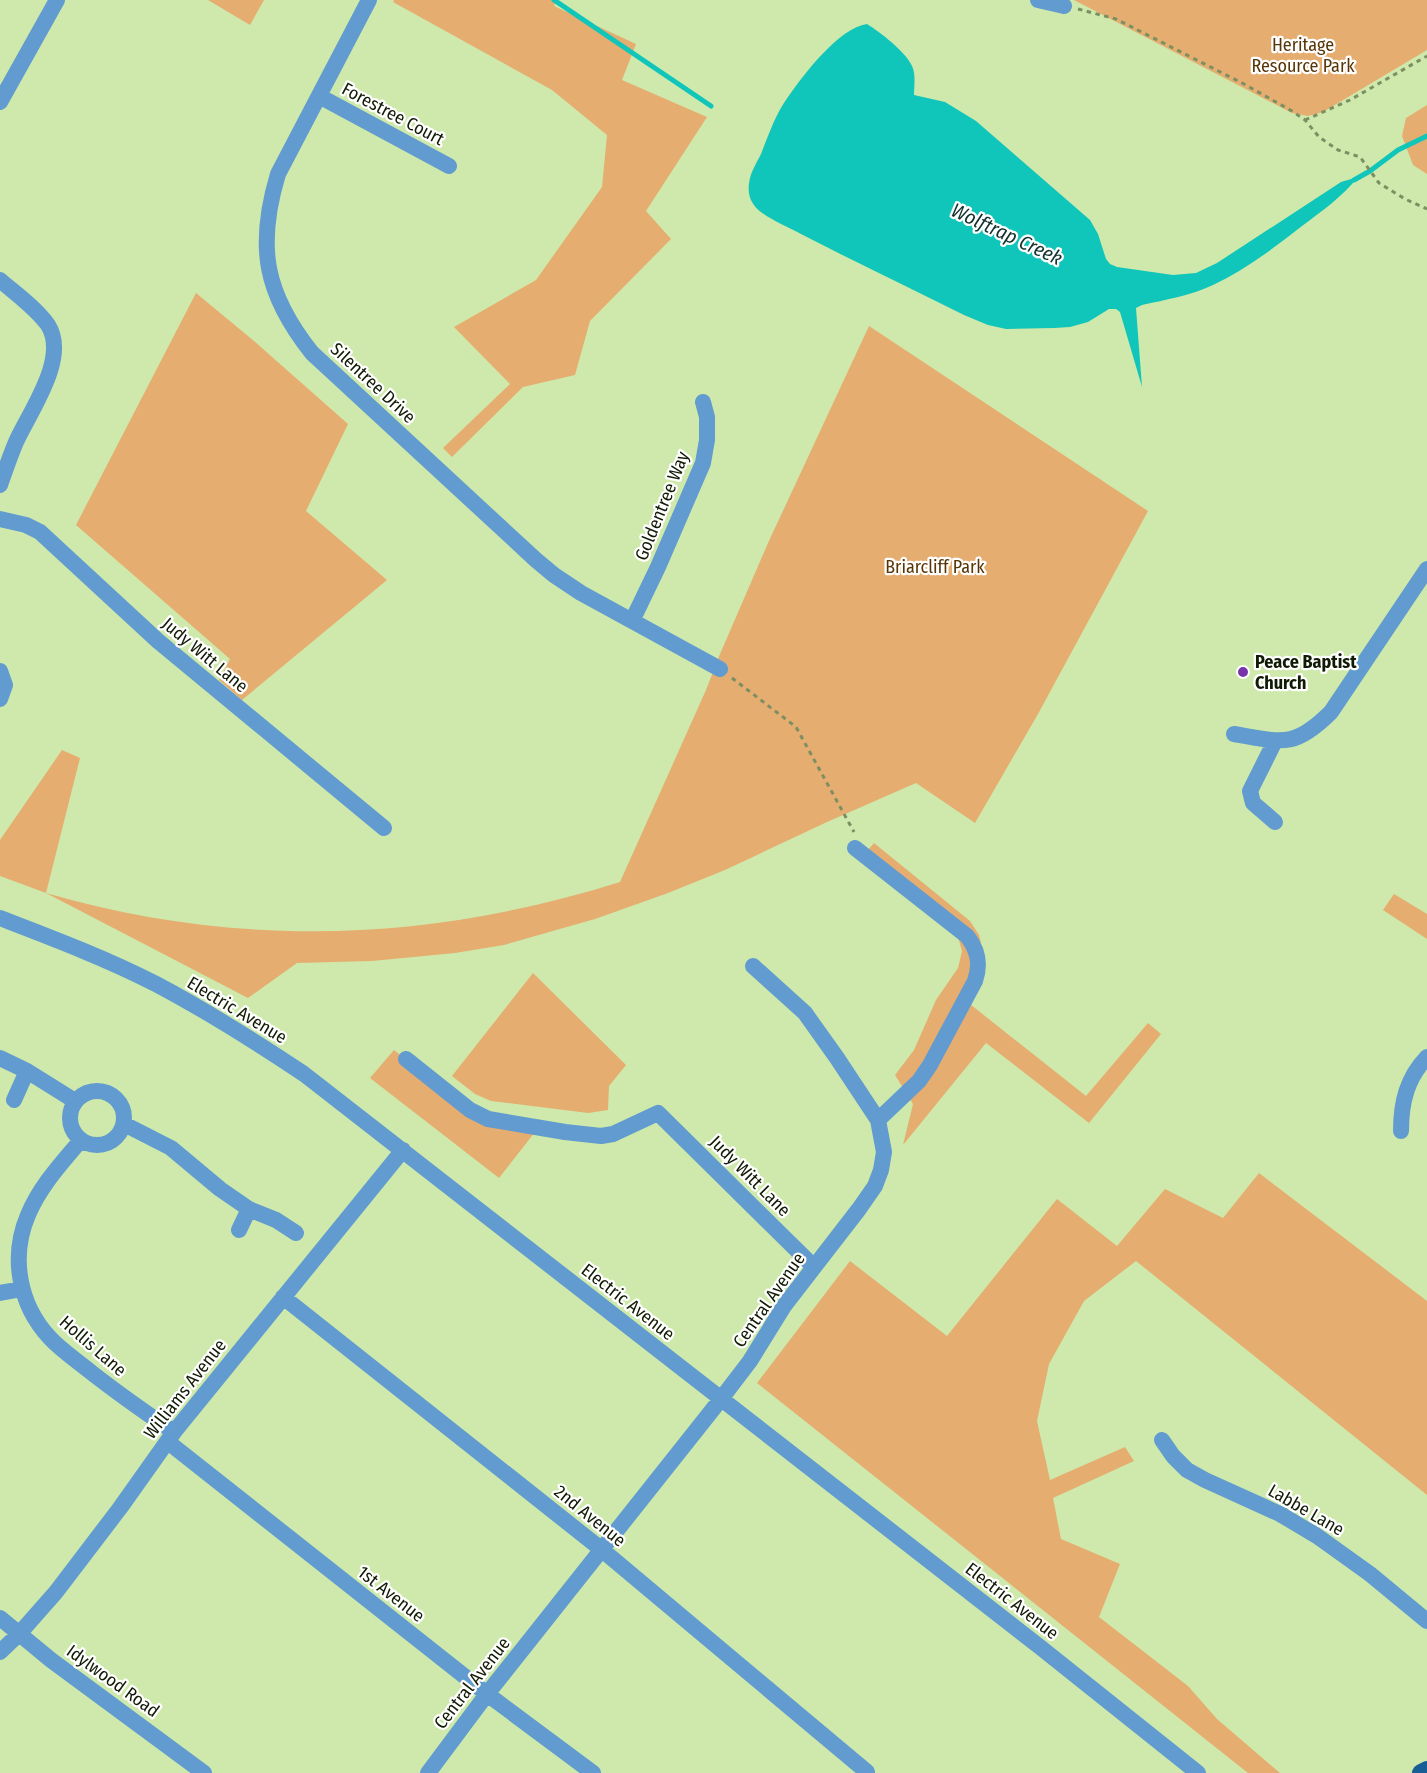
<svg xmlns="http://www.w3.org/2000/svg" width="1427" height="1773" viewBox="0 0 1427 1773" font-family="'Fira Sans Condensed',sans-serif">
	<rect width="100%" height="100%" fill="#cee9ab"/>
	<path fill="#e6ad70" d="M208,0H264L250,25Z
		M394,0H556L554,6L636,44L622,80L707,117L646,211L671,239L590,321L575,375L523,387L452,457L443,448L510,384L454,327L536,280L602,187L607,135L552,90L393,2Z
		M1074,0H1427V50L1323,112L1308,116L1292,113Z
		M1427,105V174L1413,165L1402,136L1406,118Z
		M196,293L254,341L348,424L306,511L387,580L242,700L219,680L230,659L76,525Z
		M869,326L1148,511L1038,714L975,823L916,783L827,822L725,870L668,893L595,919L504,945L455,953L372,961L297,963L248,998L46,893L0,876V840L62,750L80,758L46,893C239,949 429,942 620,882L706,690L720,654L768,543Z
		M874,843L970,921L979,935L981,943L961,997L1086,1096L1148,1023L1161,1034L1089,1123L986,1043L903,1145L913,1104L895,1075L914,1050L936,1000L958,968L962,951L958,937L862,857Z
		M1394,894L1427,914V939L1383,910Z
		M533,973L626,1065L609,1086L608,1110L588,1113L491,1101L475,1094L452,1076Z
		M394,1050L467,1109L542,1123L499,1178L370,1078Z
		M1259,1173L1427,1301V1495L1136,1261L1084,1301L1049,1364L1037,1421L1050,1480L1125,1447L1134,1461L1053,1498L1061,1539L1120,1564L1099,1617L1188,1686L1217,1719L1280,1773H1248L757,1383L850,1261L947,1336L1057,1199L1117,1246L1165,1189L1223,1218Z"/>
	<path fill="#10c5ba" d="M867,24C880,32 906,52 912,66C916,74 914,86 914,95L945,102L976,121L1090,220L1098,234L1106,259L1110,264L1117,267L1173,275L1196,273L1217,263L1341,182L1358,177C1342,197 1322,211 1302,226C1274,248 1245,270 1213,285C1192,295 1165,300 1142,305L1136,308L1142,387L1120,312L1116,309H1109L1088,322L1070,327L1054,328L1006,329L988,325L964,315C910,288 855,262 801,234C787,226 759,216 752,202C749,197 748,189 749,184C750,173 756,164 761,154C769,134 775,115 788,97C804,74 839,28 867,24Z"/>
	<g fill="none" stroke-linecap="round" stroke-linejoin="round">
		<path stroke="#10c5ba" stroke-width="5" d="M554,0L711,106
			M1354,180L1370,171L1398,150L1427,136"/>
		<path stroke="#7c8f63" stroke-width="3" stroke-dasharray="4.5 4.5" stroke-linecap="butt" d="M1078,9L1116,19L1244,84L1292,111L1305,120L1319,137L1338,150L1360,157L1379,183L1405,199L1427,209
			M1305,120L1350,100L1427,56
			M732,678L796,727L854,832"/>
		<path stroke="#619bcf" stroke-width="16" d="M369,0L278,174C256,247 265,294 312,353L536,560L554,575L581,593L720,669
			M1038,0L1064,6
			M319,96L449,166
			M0,102L57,0
			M0,280C16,294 36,308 48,325C69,358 30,411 16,442C10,456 5,471 0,485
			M0,519L26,525L40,532L158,641L384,828
			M632,621L658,567L703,463L707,440V417L703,402
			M0,671L5,685L0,699
			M1234,734C1282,742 1294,749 1331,712L1427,569
			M1275,741L1250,791L1253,803L1275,822
			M855,848L967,936C978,950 981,964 975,981L930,1065L919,1081L878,1120
			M0,918C52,938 105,958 156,984C207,1011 256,1042 304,1074L1040,1647L1198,1773
			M0,1058L27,1071L75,1101
			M406,1059L470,1110L488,1119L565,1132L601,1136L613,1134L658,1113L814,1267
			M70 1118a27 27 0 1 1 54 0a27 27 0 1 1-54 0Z
			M14,1100L27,1071
			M124,1124L171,1148L220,1189L249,1209L276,1220L296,1233
			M1401,1131C1401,1102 1407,1078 1427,1057
			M81,1140C61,1164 40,1186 28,1215C10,1257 19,1305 50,1338C62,1351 79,1362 92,1373C119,1394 146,1413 174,1432
			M239,1230L249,1209
			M0,1293L22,1289
			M283,1297L601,1549L867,1772
			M1162,1440L1173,1456L1187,1470L1205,1480L1280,1514L1317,1536L1370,1574L1427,1621
			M168,1442L487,1694L593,1773
			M0,1618L51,1660L204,1773
			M0,1652L19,1634L56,1592L120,1508L174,1432L403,1150
			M428,1773L487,1694L721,1399L750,1361L784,1306L859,1209L875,1186L881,1170L884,1152L878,1120L837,1058L805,1013L753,966"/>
		<path stroke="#165e95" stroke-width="18" d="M1421,1773L1427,1770"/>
	</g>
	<circle fill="#7835aa" stroke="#fff" stroke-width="2" cx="1243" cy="672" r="6"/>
	<g text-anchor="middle" stroke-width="4.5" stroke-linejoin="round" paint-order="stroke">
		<g font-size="18" fill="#583506" stroke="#fff">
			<text x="1303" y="51">Heritage<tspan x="1303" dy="21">Resource Park</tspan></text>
			<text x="935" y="573">Briarcliff Park</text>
		</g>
		<g font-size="18" fill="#111a04" stroke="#fff">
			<text transform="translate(393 114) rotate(28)" y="6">Forestree Court</text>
			<text transform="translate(373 383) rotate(43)" y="6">Silentree Drive</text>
			<text transform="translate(662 506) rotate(-68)" y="6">Goldentree Way</text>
			<text transform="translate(205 655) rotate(40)" y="6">Judy Witt Lane</text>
			<text transform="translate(237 1010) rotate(31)" y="6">Electric Avenue</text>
			<text transform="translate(750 1176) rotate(45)" y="6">Judy Witt Lane</text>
			<text transform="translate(769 1300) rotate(-55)" y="6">Central Avenue</text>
			<text transform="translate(628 1302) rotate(38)" y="6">Electric Avenue</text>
			<text transform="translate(93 1346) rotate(41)" y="6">Hollis Lane</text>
			<text transform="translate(185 1389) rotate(-52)" y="6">Williams Avenue</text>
			<text transform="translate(1306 1510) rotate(30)" y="6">Labbe Lane</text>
			<text transform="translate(590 1516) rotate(39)" y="6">2nd Avenue</text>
			<text transform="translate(391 1594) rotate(38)" y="6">1st Avenue</text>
			<text transform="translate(1012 1601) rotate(38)" y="6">Electric Avenue</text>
			<text transform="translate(113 1681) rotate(36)" y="6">Idylwood Road</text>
			<text transform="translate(472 1683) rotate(-52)" y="6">Central Avenue</text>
		</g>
		<g font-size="18" font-weight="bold" fill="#111a04" stroke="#fff" text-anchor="start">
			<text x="1255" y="668">Peace Baptist<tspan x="1255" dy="21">Church</tspan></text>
		</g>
		<g font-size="20" font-style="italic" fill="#12322f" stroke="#fff">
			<text transform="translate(1007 234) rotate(25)" y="7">Wolftrap Creek</text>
		</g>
	</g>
</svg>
